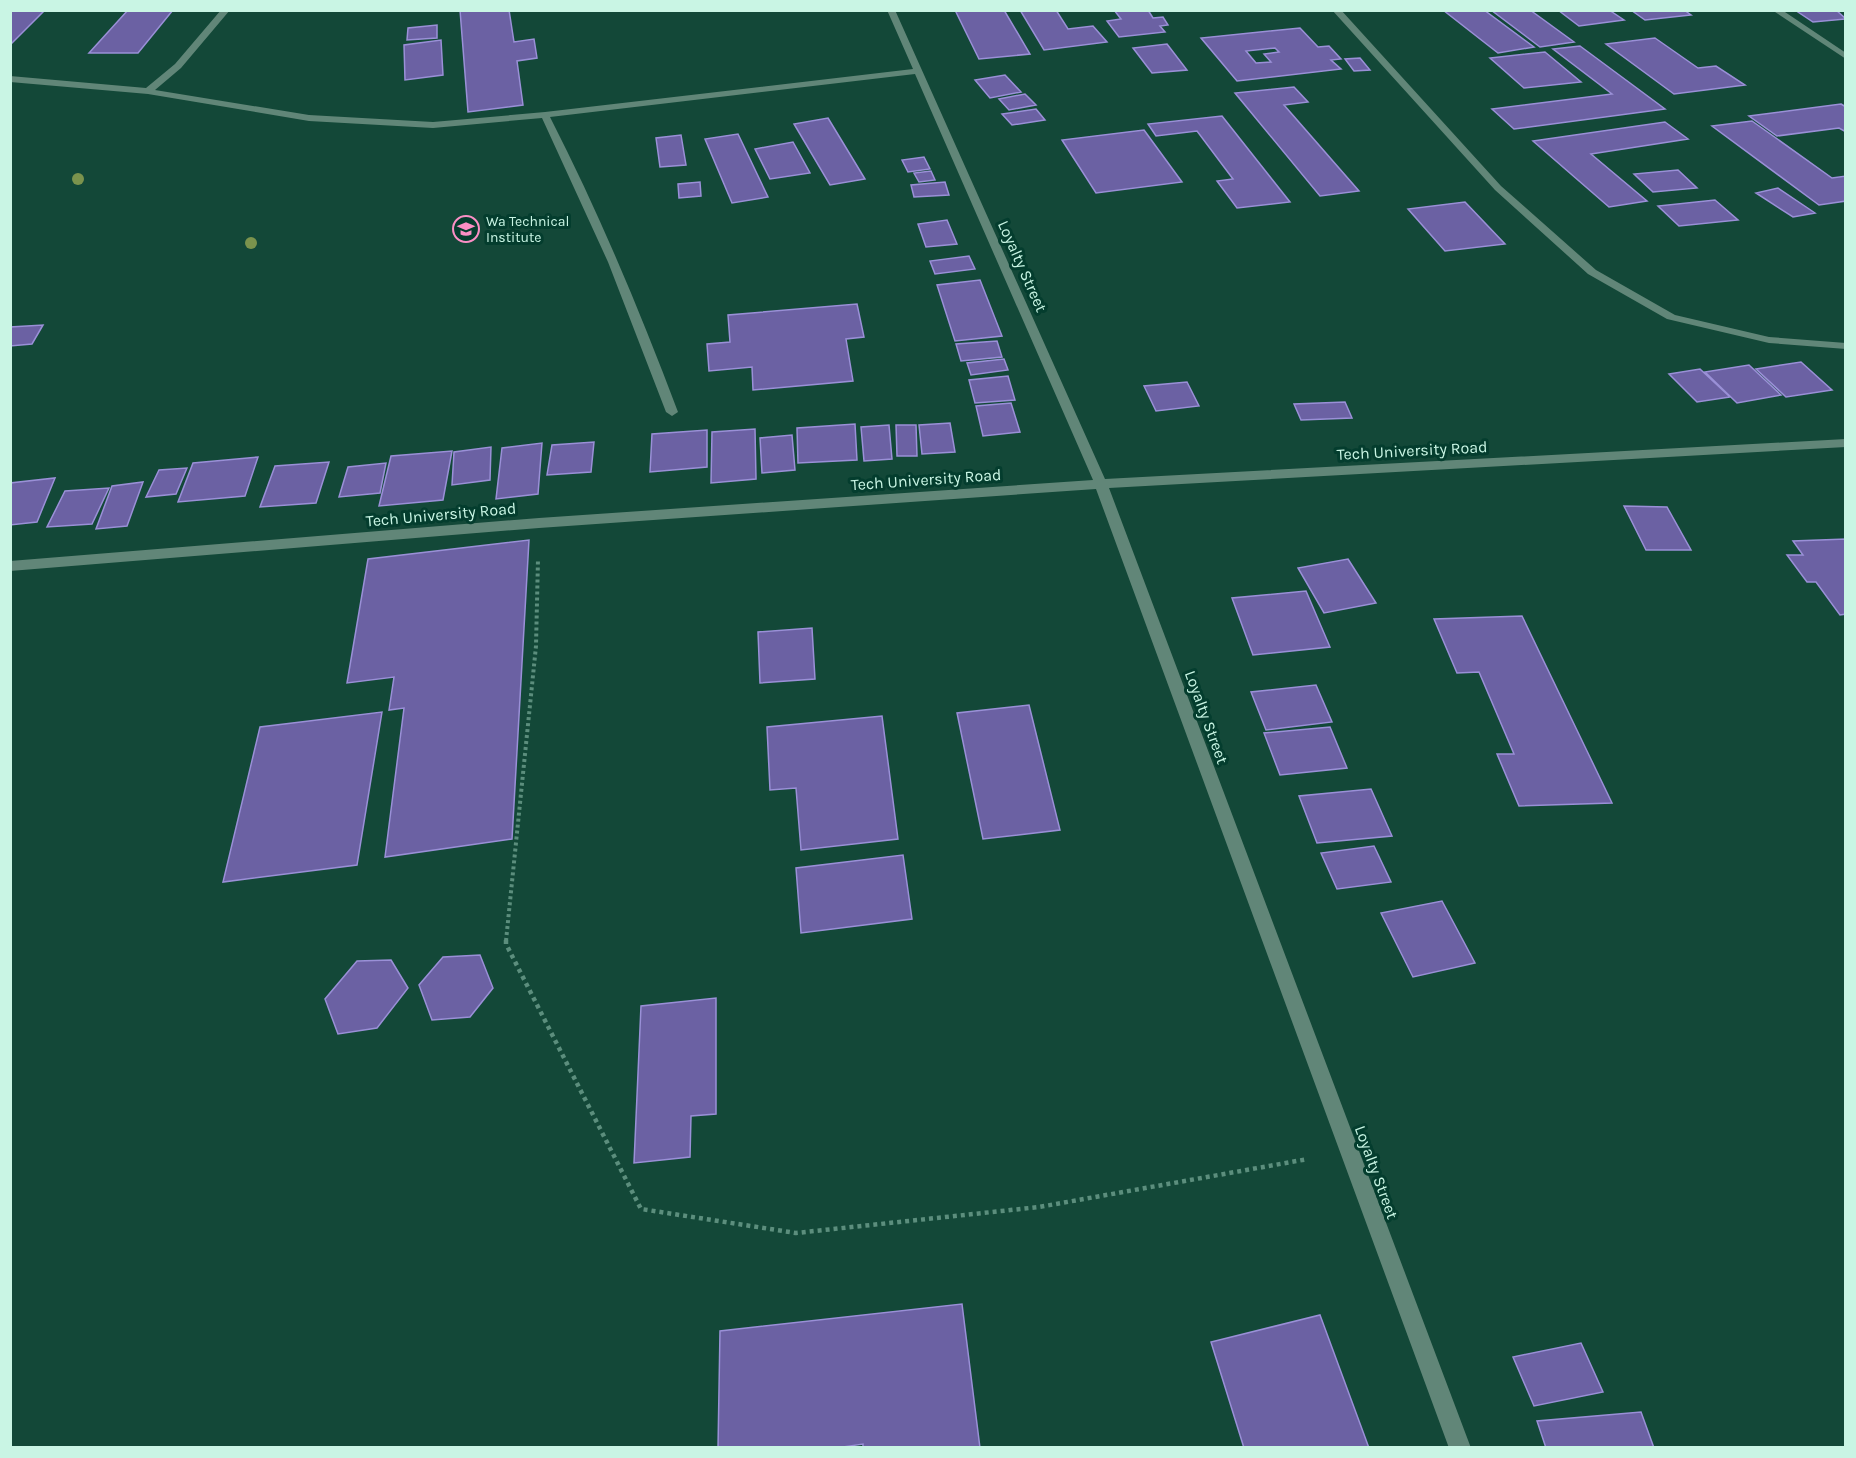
<svg xmlns="http://www.w3.org/2000/svg" width="1856" height="1458" viewBox="0 0 1856 1458" font-family="Karla,sans-serif">
	<rect width="100%" height="100%" fill="#134838"/>
	<path fill="#6b61a3" stroke="#9a90d7" stroke-width="1.5" fill-rule="evenodd" d="M10,10H45L10,45Z
		M128,10H173L138,53H89Z
		M460,10H509L514,42L534,39L537,58L517,61L523,105L468,112Z
		M955,10H1004L1030,54L979,59Z
		M1020,10H1056L1068,29L1093,26L1107,42L1044,50Z
		M1114,10H1148L1153,18L1163,17L1168,25L1160,26L1165,32L1119,37L1107,21L1121,19Z
		M1443,10H1484L1534,47L1498,53Z
		M1491,10H1530L1574,42L1540,47Z
		M1558,10H1609L1624,20L1579,26Z
		M1631,10H1684L1691,15L1645,20Z
		M1795,10H1836L1846,19L1813,22Z
		M437,25V38L407,40L408,28Z
		M1300,28L1318,47L1329,46L1341,59L1331,60L1341,69L1237,81L1201,38ZM1275,48L1279,52L1264,54L1271,62L1256,63L1246,51Z
		M1655,38L1698,68L1716,66L1745,85L1674,94L1606,44Z
		M441,40L443,75L405,80L404,45Z
		M1167,44L1187,70L1152,73L1133,48Z
		M1580,46L1665,109L1514,129L1492,109L1612,94L1553,49Z
		M1545,52L1581,82L1524,88L1490,58Z
		M1360,58L1370,70L1354,71L1345,59Z
		M1005,75L1021,92L990,98L975,80Z
		M1294,87L1308,102L1284,105L1359,191L1320,196L1235,93Z
		M1025,94L1036,105L1009,110L999,99Z
		M1841,104L1846,107V132L1839,128L1777,136L1749,116Z
		M1036,109L1045,120L1012,125L1002,114Z
		M1222,116L1290,202L1237,208L1217,181L1233,179L1197,131L1156,136L1148,124Z
		M828,118L865,179L830,185L794,124Z
		M1752,121L1832,178L1846,176V201L1819,205L1712,126Z
		M1665,122L1688,139L1591,154L1647,201L1609,207L1533,141Z
		M1144,130L1182,182L1096,193L1062,140Z
		M738,134L768,197L732,203L705,139Z
		M681,135L686,165L660,167L656,138Z
		M793,142L810,173L770,179L755,149Z
		M924,157L930,169L908,172L902,160Z
		M1678,170L1697,188L1653,192L1634,174Z
		M931,171L935,180L919,182L914,173Z
		M700,182L701,196L679,198L678,184Z
		M945,182L949,195L914,197L911,185Z
		M1778,188L1815,213L1793,217L1756,193Z
		M1715,200L1738,220L1679,226L1658,206Z
		M1465,202L1505,244L1445,251L1408,209Z
		M947,220L957,244L926,247L918,224Z
		M969,256L975,269L935,274L930,261Z
		M980,280L1002,336L955,341L937,285Z
		M857,304L864,337L846,339L853,381L753,390L752,367L709,371L707,344L730,342L728,315Z
		M43,325L32,344L10,346V327Z
		M997,341L1002,357L961,361L956,344Z
		M1004,359L1008,370L971,375L967,363Z
		M1801,362L1832,390L1786,397L1756,369Z
		M1749,365L1781,395L1737,403L1705,372Z
		M1700,369L1730,397L1697,402L1669,374Z
		M1008,376L1015,400L975,403L969,380Z
		M1187,382L1199,406L1156,411L1144,386Z
		M1345,402L1352,418L1301,420L1294,404Z
		M1011,403L1020,432L983,436L976,406Z
		M950,423L955,452L922,454L919,425Z
		M855,424L857,460L798,463L797,428Z
		M889,425L892,459L864,461L861,427Z
		M896,425H916L917,456H897Z
		M755,429L756,479L711,483L712,432Z
		M707,430V467L650,472L652,434Z
		M792,435L795,470L762,473L760,438Z
		M594,442L591,472L547,475L552,445Z
		M542,443L538,494L496,499L502,448Z
		M491,447L490,480L452,485L454,452Z
		M452,451L443,500L379,506L391,456Z
		M258,457L245,496L178,502L193,463Z
		M329,462L316,503L260,507L275,466Z
		M386,463L380,493L339,497L348,467Z
		M187,468L176,494L146,497L159,470Z
		M55,478L37,522L10,525V483Z
		M143,482L127,526L96,529L112,486Z
		M109,488L92,524L47,527L65,491Z
		M1624,506L1667,507L1691,550H1646Z
		M1846,539V614L1840,615L1816,582H1807L1787,555H1803L1793,541Z
		M529,540L512,839L385,857L404,708L389,710L394,677L347,683L368,559Z
		M1348,559L1376,603L1324,613L1298,568Z
		M1306,591L1330,647L1253,655L1232,598Z
		M1522,616L1587,751L1612,803L1519,806L1497,754H1514L1479,672L1457,673L1434,619Z
		M812,628L815,679L760,683L758,632Z
		M1316,685L1332,722L1266,730L1251,692Z
		M1029,705L1060,830L983,839L957,713Z
		M382,712L357,865L223,882L260,727Z
		M882,716L898,839L801,850L796,788L770,790L767,727Z
		M1330,727L1347,768L1280,775L1264,733Z
		M1371,789L1392,836L1317,843L1299,796Z
		M1374,846L1391,882L1337,889L1321,853Z
		M903,855L912,919L801,933L796,868Z
		M1442,901L1475,963L1413,977L1381,913Z
		M480,955L493,988L470,1017L432,1020L419,985L443,957Z
		M391,960L408,988L377,1028L338,1034L325,999L357,961Z
		M716,998V1114L691,1116L690,1157L634,1163L641,1006Z
		M962,1304L980,1448H863V1444L836,1448H718L720,1331Z
		M1320,1315L1369,1448H1244L1211,1342Z
		M1581,1343L1603,1392L1534,1406L1513,1357Z
		M1641,1412L1654,1448H1546L1537,1421Z"/>
	<g fill="none" stroke-linecap="round" stroke-linejoin="round">
		<path stroke="#5c8e7d" stroke-width="4" stroke-dasharray="3 3" stroke-linecap="butt" d="M506,941L536,646L538,559"/>
		<path stroke="#5c8e7d" stroke-width="4.5" stroke-dasharray="4 4" stroke-linecap="butt" d="M506,940V944L641,1209L796,1233L1039,1207L1308,1159"/>
		<path fill="#618678" fill-rule="evenodd" d="M221,10H230L181,68L155,90L309,115L433,122L545,112L913,69L887,10H895L1105,479L1846,439V447L1109,488L1471,1448H1449L1096,489L539,528L10,571V561L539,518L1093,480L915,74L550,117C599,213 640,311 678,412L672,416L666,412L608,262L542,118L433,128L309,121L148,94L10,82V76L146,88L175,64Z
			M1332,10H1341L1501,186L1596,270L1675,315L1769,337L1846,343V349L1769,343L1667,319L1588,274L1495,190Z
			M1772,10H1782L1846,53V59Z"/>
	</g>
	<g fill="#7b934d">
		<circle cx="78" cy="179" r="6"/>
		<circle cx="251" cy="243" r="6"/>
	</g>
	<defs>
		<symbol id="school-ring" viewBox="-11 -11 22 22"><circle r="9.5" fill="#043d2e" stroke="#fb8fc5" stroke-width="1.5"/><path d="M0-5L7-2L0 1L-7-2ZM-4 1L0 2.5L4 1V4Q0 6-4 4Z" fill="#fb8fc5"/></symbol>
	</defs>
	<g fill-rule="evenodd">
		<use href="#school-ring" x="451" y="214" width="30" height="30"/>
	</g>
	<g text-anchor="middle" stroke-width="6" stroke-linejoin="round" paint-order="stroke">
		<g font-size="14" fill="#c9f5e4" stroke="#043d2e" text-anchor="start">
			<text x="486" y="226">Wa Technical<tspan x="486" dy="16">Institute</tspan></text>
		</g>
		<g font-size="16" fill="#c9f5e4" stroke="#043d2e">
			<text transform="translate(1023 266) rotate(66)" y="6">Loyalty Street</text>
			<text transform="translate(1412 450) rotate(-3)" y="6">Tech University Road</text>
			<text transform="translate(926 479) rotate(-4)" y="6">Tech University Road</text>
			<text transform="translate(441 514) rotate(-5)" y="6">Tech University Road</text>
			<text transform="translate(1207 717) rotate(70)" y="6">Loyalty Street</text>
			<text transform="translate(1377 1172) rotate(70)" y="6">Loyalty Street</text>
		</g>
	</g>
	<rect width="1856" height="1458" fill="none" stroke="#c9f5e4" stroke-width="24"/>
</svg>
